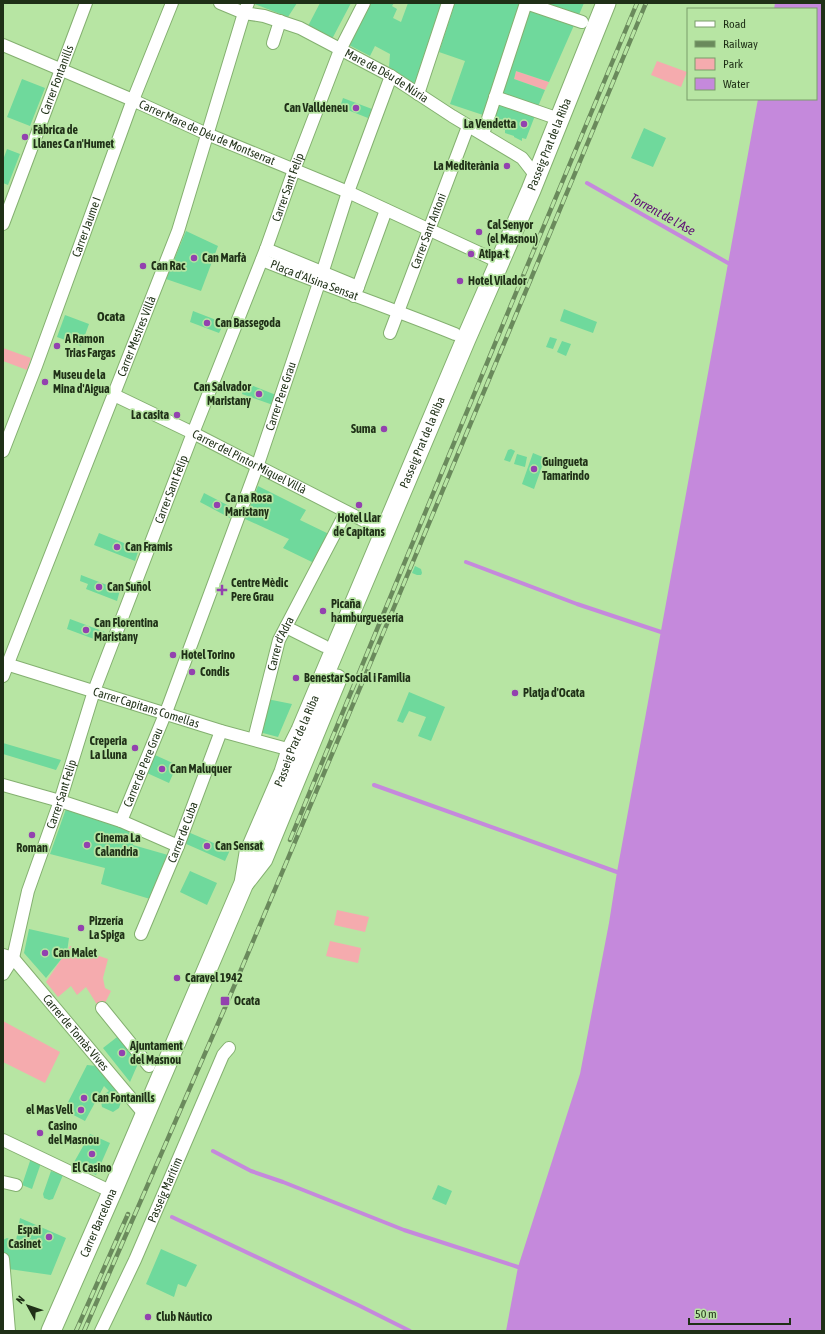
<svg xmlns="http://www.w3.org/2000/svg" width="825" height="1334" viewBox="0 0 825 1334" font-family="'Asap Condensed',sans-serif">
	<rect width="100%" height="100%" fill="#b7e5a3"/>
	<path fill="#f5abae" d="M657,61L687,72L681,87L651,75Z
		M516,71L549,82L545,90L514,79Z
		M3,348L31,358L27,370L3,361Z
		M337,910L369,917L365,932L334,925Z
		M330,941L361,948L358,963L326,956Z
		M70,946L108,959L103,978L105,988L111,991L101,1011L86,987L77,995L71,986L58,997L46,982Z
		M3,1021L60,1052L45,1083L3,1062Z"/>
	<path fill="#c589dc" d="M775,3H822V1331H506L518,1267L580,1074L609,923L617,872L758,99H816V9H774Z"/>
	<g fill="none" stroke-linecap="round" stroke-linejoin="round">
		<path stroke="#c589dc" stroke-width="4" d="M587,183L728,263
			M466,562L577,604L661,632
			M374,785L617,872
			M213,1151L251,1171L283,1182L404,1230L518,1267
			M172,1217L358,1305L410,1331"/>
	</g>
	<path fill="#6fd99c" d="M252,3H297L288,17Z
		M320,3H351L332,39L308,26Z
		M368,3H394L392,6L397,9L393,18L401,22L408,3H442L416,85L389,67L390,54L375,46L370,56L347,44Z
		M455,3H516L520,4L483,115L450,104L465,61L439,52Z
		M541,3H584L578,17Z
		M531,8L575,23L549,82L516,71L514,79L545,90L537,109L500,97Z
		M22,79L45,88L30,126L7,117Z
		M343,98L372,109L368,118L340,107Z
		M500,100L536,113L526,139L522,138V141L514,137V136L505,133V130L492,125Z
		M644,128L666,138L653,167L631,158Z
		M7,149L20,154L8,185L3,183V160Z
		M186,231L218,246L201,291L166,279Z
		M564,309L597,322L593,333L560,321Z
		M193,311L224,323L219,333L190,322Z
		M65,315L89,324L81,346L57,337Z
		M550,337L557,339L553,349L546,347Z
		M562,341L571,344L566,356L557,352Z
		M246,383L276,395L273,405L242,394Z
		M511,449L515,451L510,462L504,460L508,450Z
		M533,453L545,458L534,489L522,484Z
		M517,454L527,457L525,467L514,464Z
		M258,486L306,510L300,520L331,535L314,563L283,548L289,539L245,519Z
		M204,493L233,508L230,518L200,502Z
		M99,533L139,549L135,561L94,545Z
		M415,566L421,569L422,573L421,575H417L412,573Z
		M81,575L120,590L117,601L86,589L88,584L80,581Z
		M70,619L105,632L102,642L67,629Z
		M409,692L445,707L431,741L418,736L426,717L409,711L403,723L397,721Z
		M267,699L292,704L278,737L259,732Z
		M3,743L61,760L56,770L3,754Z
		M155,755L177,765L169,783L147,773Z
		M67,806L136,831L133,845L168,855L150,899L101,884L105,868L50,854Z
		M188,832L230,850L225,861L184,843Z
		M190,871L217,883L207,905L180,892Z
		M29,929L69,938L67,952L46,978L24,953Z
		M121,1034L140,1059L130,1082L103,1048Z
		M87,1065L97,1066L124,1093L119,1108L113,1112L102,1107L100,1097L109,1091L104,1086L85,1121L64,1110Z
		M90,1134L110,1143L96,1175L73,1164Z
		M31,1158L41,1163L32,1189L22,1185Z
		M51,1171L63,1175L53,1199L49,1200L44,1198L43,1194Z
		M438,1185L452,1191L446,1205L432,1199Z
		M20,1218L66,1238L51,1275L9,1269L3,1253V1240L7,1238L16,1241Z
		M161,1249L197,1265L186,1287L178,1284L174,1297L146,1284Z"/>
	<g fill="none" stroke-linecap="round" stroke-linejoin="round">
		<defs>
			<g id="street">
				<path id="s1" d="M220,3L244,13L264,16L300,28L391,76L452,116L522,158L536,176L535,178"/>
				<path d="M526,3L582,22"/>
				<path d="M273,43L280,21"/>
				<path id="s2" d="M3,45L128,98L207,134L348,192L499,262"/>
				<path d="M418,94L448,3"/>
				<path d="M495,97L559,119"/>
				<path d="M483,134L526,3"/>
				<path id="s3" d="M3,224L86,3"/>
				<path d="M266,249L358,287L354,296"/>
				<path id="s4" d="M262,260C326,286 391,308 455,334"/>
				<path d="M358,287L386,210"/>
				<path id="s5" d="M390,333L467,129"/>
				<path id="s6" d="M114,395L193,433L384,531"/>
				<path id="s7" d="M3,451L36,366L131,105L172,3"/>
				<path d="M286,627L324,646"/>
				<path id="s8" d="M3,663L221,731L291,750"/>
				<path id="s9" d="M3,676L178,231L244,13L248,3"/>
				<path id="s10" d="M254,739L279,640L346,512"/>
				<path d="M3,785L60,801L121,821L178,846"/>
				<path id="s11" d="M121,821L168,707L257,467L319,283L348,192L391,76"/>
				<path id="s12" d="M141,934L178,846L221,731"/>
				<path id="s13" d="M3,955L13,958L145,1115"/>
				<path id="s14" d="M3,974L13,958L28,891L60,801L94,691L193,433L266,249L294,170L340,50L364,3"/>
				<path d="M102,1008L149,1066"/>
				<path d="M3,1140L112,1192"/>
				<path d="M3,1182L16,1185"/>
				<path d="M3,1259L9,1331"/>
				<path id="s15" d="M101,1331L135,1260L223,1055L229,1048"/>
			</g>
			<g id="primary">
				<path d="M245,882L263,859L337,679"/>
				<path id="s16" d="M51,1331L112,1192L244,883L249,853L284,772L291,750L301,730L466,339L531,190L606,3"/>
			</g>
		</defs>
		<use href="#street" stroke="#84b070" stroke-width="14"/>
		<use href="#primary" stroke="#84b070" stroke-width="21"/>
		<use href="#street" stroke="#fff" stroke-width="12"/>
		<use href="#primary" stroke="#fff" stroke-width="19"/>
		<defs>
			<path id="rail" d="M290,840L518,288L637,3
				M76,1331L128,1214
				M84,1331L227,1003L392,612L646,3"/>
		</defs>
		<use href="#rail" stroke="#6a8a5c" stroke-width="4.5"/>
		<use href="#rail" stroke="#b7e5a3" stroke-width="3" stroke-dasharray="9" stroke-linecap="butt"/>
	</g>
	<g fill="#9341af" stroke="#b7e5a3" stroke-width="1.5">
		<circle cx="356" cy="108" r="4"/>
		<circle cx="524" cy="124" r="4"/>
		<circle cx="25" cy="137" r="4"/>
		<circle cx="507" cy="166" r="4"/>
		<circle cx="479" cy="232" r="4"/>
		<circle cx="471" cy="254" r="4"/>
		<circle cx="194" cy="258" r="4"/>
		<circle cx="143" cy="266" r="4"/>
		<circle cx="460" cy="281" r="4"/>
		<circle cx="207" cy="323" r="4"/>
		<circle cx="57" cy="346" r="4"/>
		<circle cx="45" cy="382" r="4"/>
		<circle cx="259" cy="394" r="4"/>
		<circle cx="177" cy="415" r="4"/>
		<circle cx="384" cy="429" r="4"/>
		<circle cx="534" cy="469" r="4"/>
		<circle cx="217" cy="505" r="4"/>
		<circle cx="359" cy="505" r="4"/>
		<circle cx="117" cy="547" r="4"/>
		<circle cx="99" cy="587" r="4"/>
		<path d="M220 584h4v4h4v4h-4v4h-4v-4h-4v-4h4z"/>
		<circle cx="323" cy="611" r="4"/>
		<circle cx="86" cy="630" r="4"/>
		<circle cx="173" cy="655" r="4"/>
		<circle cx="192" cy="672" r="4"/>
		<circle cx="296" cy="678" r="4"/>
		<circle cx="515" cy="693" r="4"/>
		<circle cx="135" cy="748" r="4"/>
		<circle cx="162" cy="769" r="4"/>
		<circle cx="32" cy="835" r="4"/>
		<circle cx="87" cy="845" r="4"/>
		<circle cx="207" cy="846" r="4"/>
		<circle cx="81" cy="928" r="4"/>
		<circle cx="45" cy="953" r="4"/>
		<circle cx="177" cy="978" r="4"/>
		<rect x="220" y="996" width="10" height="10" rx="2"/>
		<circle cx="122" cy="1053" r="4"/>
		<circle cx="84" cy="1098" r="4"/>
		<circle cx="81" cy="1110" r="4"/>
		<circle cx="40" cy="1133" r="4"/>
		<circle cx="92" cy="1154" r="4"/>
		<circle cx="49" cy="1237" r="4"/>
		<circle cx="148" cy="1317" r="4"/>
	</g>
	<g text-anchor="middle" stroke-width="3.5" stroke-linejoin="round" paint-order="stroke">
		<g font-size="12" fill="#1f3017" stroke="#b7e5a3">
			<text dy="4" stroke="none"><textPath href="#s1" startOffset="183">Mare de Déu de Núria</textPath></text>
			<text dy="4" stroke="none"><textPath href="#s3" startOffset="154">Carrer Fontanills</textPath></text>
			<text dy="4" stroke="none"><textPath href="#s2" startOffset="222">Carrer Mare de Déu de Montserrat</textPath></text>
			<text dy="4" stroke="none"><textPath href="#s16" startOffset="1288">Passeig Prat de la Riba</textPath></text>
			<text dy="4" stroke="none"><textPath href="#s14" startOffset="838">Carrer Sant Felip</textPath></text>
			<text dy="4" stroke="none"><textPath href="#s7" startOffset="239">Carrer Jaume I</textPath></text>
			<text dy="4" stroke="none"><textPath href="#s5" startOffset="109">Carrer Sant Antoni</textPath></text>
			<text dy="4" stroke="none"><textPath href="#s4" startOffset="56">Plaça d'Alsina Sensat</textPath></text>
			<text dy="4" stroke="none"><textPath href="#s9" startOffset="365">Carrer Mestres Villà</textPath></text>
			<text dy="4" stroke="none"><textPath href="#s11" startOffset="454">Carrer Pere Grau</textPath></text>
			<text dy="4" stroke="none"><textPath href="#s16" startOffset="964">Passeig Prat de la Riba</textPath></text>
			<text dy="4" stroke="none"><textPath href="#s6" startOffset="151">Carrer del Pintor Miquel Villà</textPath></text>
			<text dy="4" stroke="none"><textPath href="#s14" startOffset="514">Carrer Sant Felip</textPath></text>
			<text dy="4" stroke="none"><textPath href="#s10" startOffset="99">Carrer d'Adra</textPath></text>
			<text dy="4" stroke="none"><textPath href="#s8" startOffset="150">Carrer Capitans Comellas</textPath></text>
			<text dy="4" stroke="none"><textPath href="#s16" startOffset="640">Passeig Prat de la Riba</textPath></text>
			<text dy="4" stroke="none"><textPath href="#s11" startOffset="58">Carrer de Pere Grau</textPath></text>
			<text dy="4" stroke="none"><textPath href="#s14" startOffset="190">Carrer Sant Felip</textPath></text>
			<text dy="4" stroke="none"><textPath href="#s12" startOffset="110">Carrer de Cuba</textPath></text>
			<text dy="4" stroke="none"><textPath href="#s13" startOffset="108">Carrer de Tomàs Vives</textPath></text>
			<text dy="4" stroke="none"><textPath href="#s15" startOffset="155">Passeig Marítim</textPath></text>
			<text dy="4" stroke="none"><textPath href="#s16" startOffset="118">Carrer Barcelona</textPath></text>
		</g>
		<g font-size="12" font-weight="bold" fill="#1f3017" stroke="#b7e5a3" text-anchor="start">
			<text x="348" y="112" text-anchor="end">Can Valldeneu</text>
			<text x="516" y="128" text-anchor="end">La Vendetta</text>
			<text x="33" y="134">Fàbrica de<tspan x="33" dy="14">Llanes Ca n'Humet</tspan></text>
			<text x="499" y="170" text-anchor="end">La Mediterània</text>
			<text x="487" y="229">Cal Senyor<tspan x="487" dy="14">(el Masnou)</tspan></text>
			<text x="479" y="258">Atipa-t</text>
			<text x="202" y="262">Can Marfà</text>
			<text x="151" y="270">Can Rac</text>
			<text x="468" y="285">Hotel Vilador</text>
			<text x="215" y="327">Can Bassegoda</text>
			<text x="65" y="343">A Ramon<tspan x="65" dy="14">Trias Fargas</tspan></text>
			<text x="53" y="379">Museu de la<tspan x="53" dy="14">Mina d'Aigua</tspan></text>
			<text x="251" y="391" text-anchor="end">Can Salvador<tspan x="251" dy="14">Maristany</tspan></text>
			<text x="169" y="419" text-anchor="end">La casita</text>
			<text x="376" y="433" text-anchor="end">Suma</text>
			<text x="542" y="466">Guingueta<tspan x="542" dy="14">Tamarindo</tspan></text>
			<text x="225" y="502">Ca na Rosa<tspan x="225" dy="14">Maristany</tspan></text>
			<text x="359" y="522" text-anchor="middle">Hotel Llar<tspan x="359" dy="14">de Capitans</tspan></text>
			<text x="125" y="551">Can Framis</text>
			<text x="231" y="587">Centre Mèdic<tspan x="231" dy="14">Pere Grau</tspan></text>
			<text x="107" y="591">Can Suñol</text>
			<text x="331" y="608">Picaña<tspan x="331" dy="14">hamburguesería</tspan></text>
			<text x="94" y="627">Can Florentina<tspan x="94" dy="14">Maristany</tspan></text>
			<text x="181" y="659">Hotel Torino</text>
			<text x="200" y="676">Condis</text>
			<text x="304" y="682">Benestar Social i Familia</text>
			<text x="523" y="697">Platja d'Ocata</text>
			<text x="127" y="745" text-anchor="end">Creperia<tspan x="127" dy="14">La Lluna</tspan></text>
			<text x="170" y="773">Can Maluquer</text>
			<text x="95" y="842">Cinema La<tspan x="95" dy="14">Calandria</tspan></text>
			<text x="215" y="850">Can Sensat</text>
			<text x="32" y="852" text-anchor="middle">Roman</text>
			<text x="89" y="925">Pizzería<tspan x="89" dy="14">La Spiga</tspan></text>
			<text x="53" y="957">Can Malet</text>
			<text x="185" y="982">Caravel 1942</text>
			<text x="234" y="1005">Ocata</text>
			<text x="130" y="1050">Ajuntament<tspan x="130" dy="14">del Masnou</tspan></text>
			<text x="92" y="1102">Can Fontanills</text>
			<text x="73" y="1114" text-anchor="end">el Mas Vell</text>
			<text x="48" y="1130">Casino<tspan x="48" dy="14">del Masnou</tspan></text>
			<text x="92" y="1172" text-anchor="middle">El Casino</text>
			<text x="41" y="1234" text-anchor="end">Espai<tspan x="41" dy="14">Casinet</tspan></text>
			<text x="156" y="1321">Club Náutico</text>
		</g>
		<g font-size="13" font-style="italic" fill="#5d0e74" stroke="#b7e5a3">
			<text transform="translate(663 214) rotate(29)" y="5">Torrent de l'Ase</text>
		</g>
		<g font-size="13" font-weight="bold" fill="#1f3017" stroke="#b7e5a3">
			<text x="111" y="321">Ocata</text>
		</g>
	</g>
	<rect width="825" height="1334" fill="none" stroke="#1f3017" stroke-width="8"/>
	<rect x="687" y="8" width="130" height="92" fill="#b7e5a3" stroke="#7a9d6b"/>
	<rect x="695" y="21" width="20" height="6" fill="#ffffff" stroke="#7a9d6b"/>
	<text x="723" y="28" font-size="12" fill="#1f3017">Road</text>
	<rect x="695" y="41" width="20" height="6" fill="#6a8a5c" stroke="#7a9d6b"/>
	<text x="723" y="48" font-size="12" fill="#1f3017">Railway</text>
	<rect x="695" y="58" width="20" height="12" fill="#f5abae" stroke="#7a9d6b"/>
	<text x="723" y="68" font-size="12" fill="#1f3017">Park</text>
	<rect x="695" y="78" width="20" height="12" fill="#c589dc" stroke="#7a9d6b"/>
	<text x="723" y="88" font-size="12" fill="#1f3017">Water</text>
	<g transform="translate(28 1306) rotate(310)" stroke="#b7e5a3" stroke-width="3" paint-order="stroke">
	<path d="M0-3L7 15L0 10L-7 15Z" fill="#1f3017"/>
	<text y="-6" font-size="11" font-weight="bold" text-anchor="middle" fill="#1f3017">N</text>
	</g>
	<path d="M689 1318v6h101v-6" fill="none" stroke="#1f3017" stroke-width="2"/>
	<text x="695" y="1318" font-size="12" fill="#1f3017" stroke="#b7e5a3" stroke-width="3" paint-order="stroke">50 m</text>
</svg>
